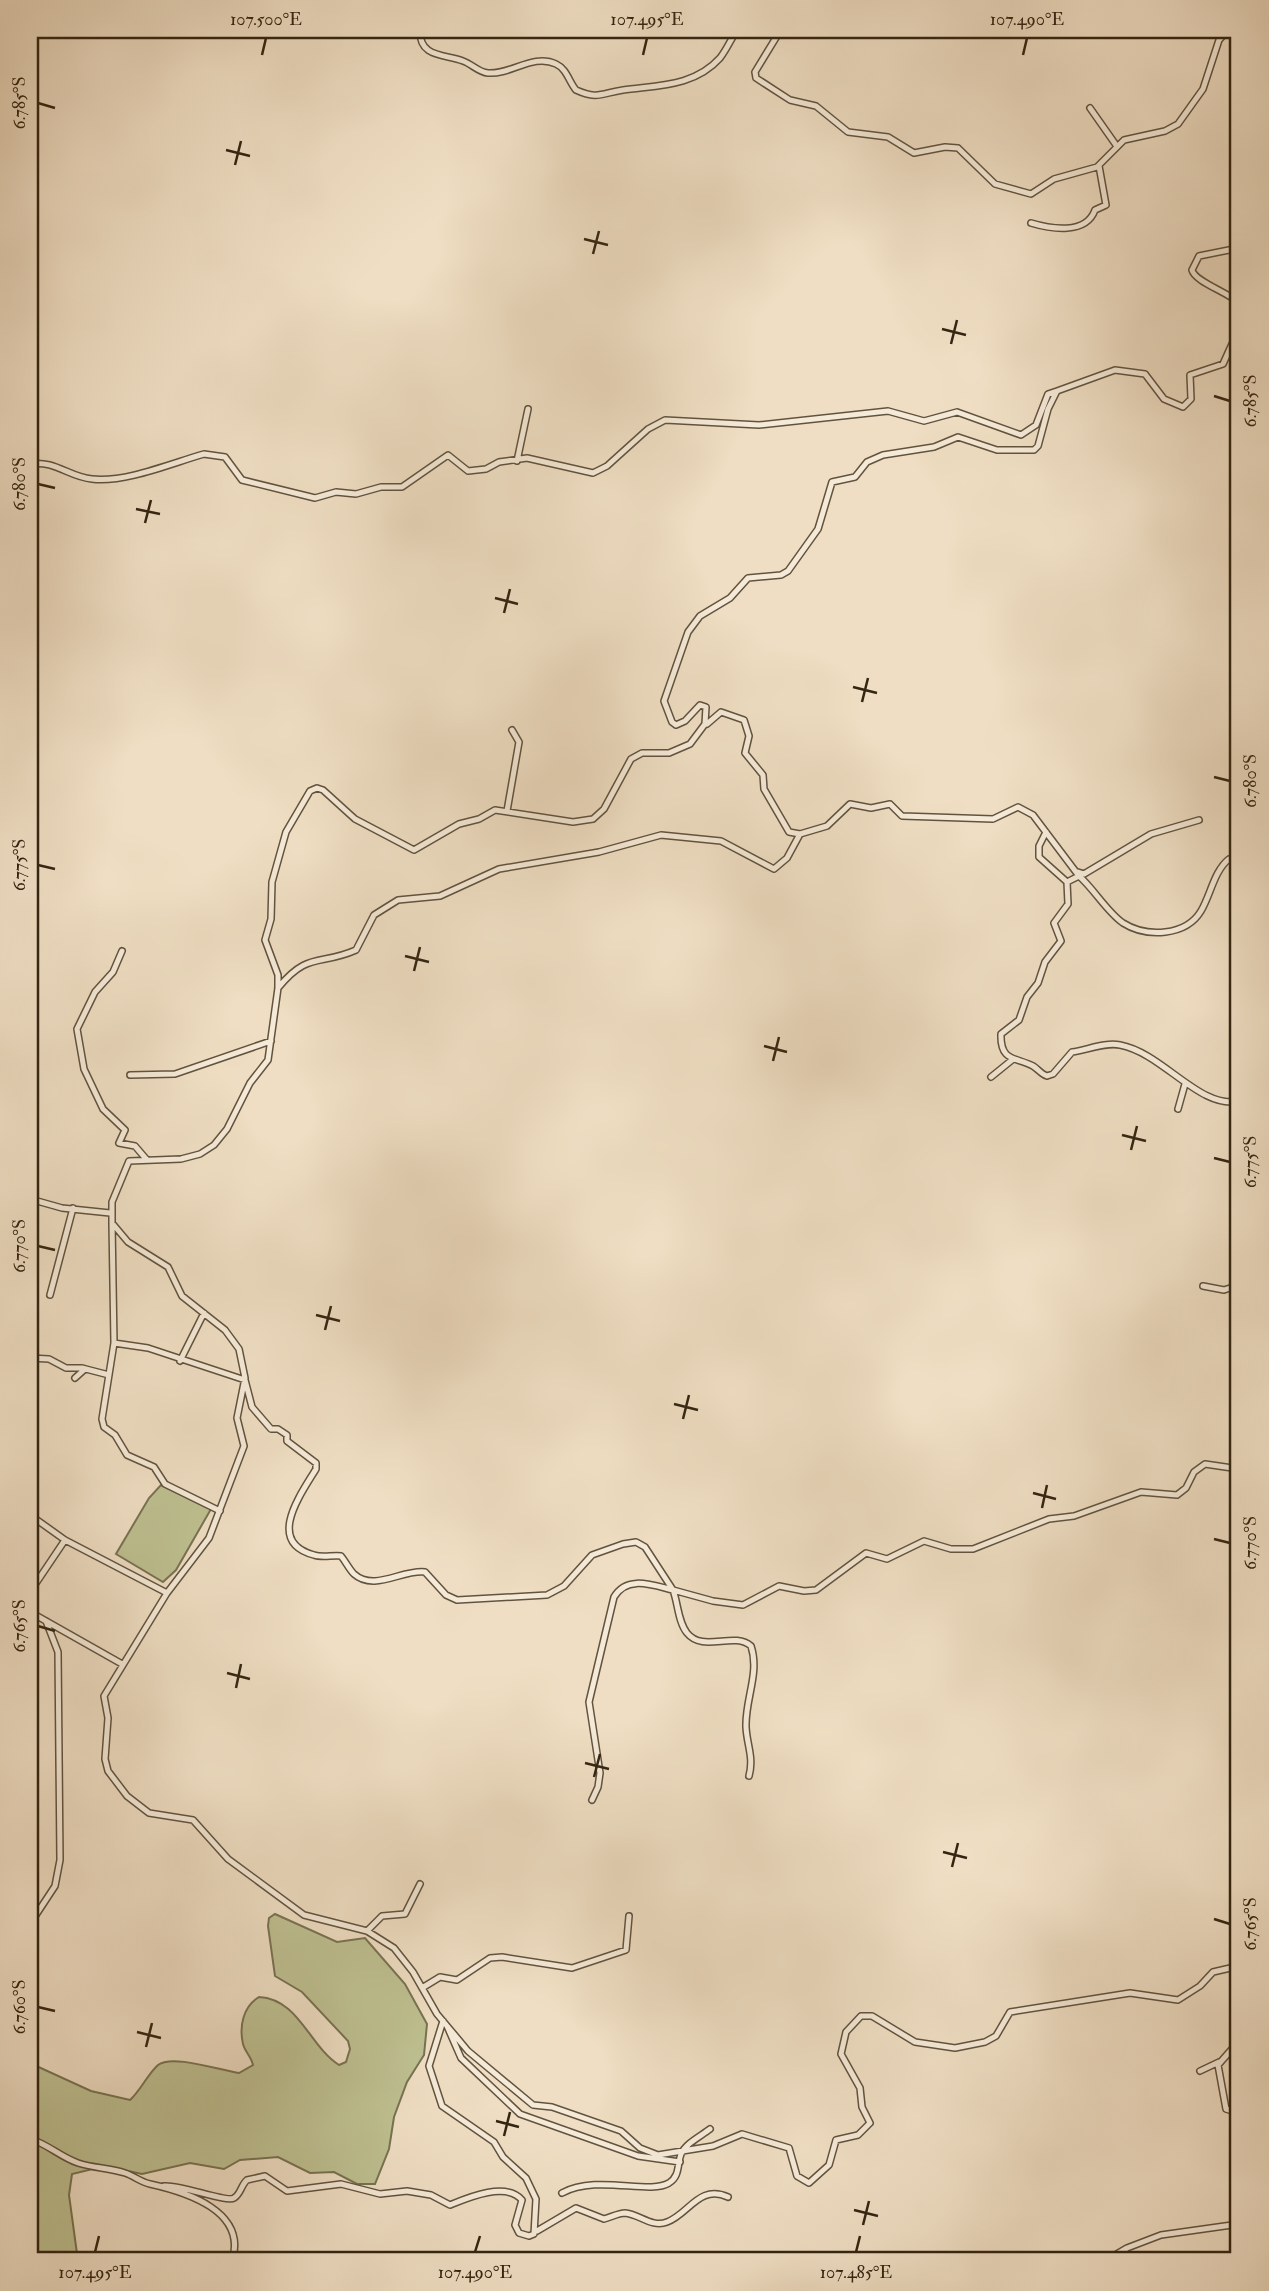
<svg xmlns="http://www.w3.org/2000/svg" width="1269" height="2291" viewBox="0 0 1269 2291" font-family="'IM FELL Double Pica',serif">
	<rect width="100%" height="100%" fill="#efdec3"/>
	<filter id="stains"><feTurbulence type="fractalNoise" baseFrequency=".00286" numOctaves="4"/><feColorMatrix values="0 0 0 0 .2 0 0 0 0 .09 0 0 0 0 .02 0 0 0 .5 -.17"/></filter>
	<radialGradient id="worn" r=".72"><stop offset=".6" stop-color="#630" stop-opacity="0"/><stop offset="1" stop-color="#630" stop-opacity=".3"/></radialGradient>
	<path fill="#bec091" stroke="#787252" stroke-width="2" d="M161,1485L211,1509L176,1570L163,1582L116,1554L149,1498Z
		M275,1914L337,1942L365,1938L405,1984L427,2024L424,2055L407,2082L394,2117L389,2149L375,2184H357L334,2172L310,2173L278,2157L240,2160L224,2169L190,2163L142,2174L105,2166L72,2174L69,2195L78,2261H30V2063L91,2091L130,2100C141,2090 147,2075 158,2065C172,2054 219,2070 239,2073L253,2065C251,2056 245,2052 243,2044C239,2026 243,2007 259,1997C299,1999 309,2046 339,2065L346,2062L350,2049L348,2041L302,1992L275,1976L268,1926L269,1918Z"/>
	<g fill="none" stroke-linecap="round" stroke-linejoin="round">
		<defs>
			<path id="minor" d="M420,30C419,58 445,54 463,61C472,64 478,72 488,73C511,75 533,53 556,64C567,69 569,82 576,90C598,100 602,93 623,90C657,85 694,87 720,58C727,49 731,39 737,30
				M777,30V36L755,72L756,78L790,100L816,106L848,132L888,137L914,153L945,147L958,148L995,184L1031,194L1054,179L1097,167L1124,140L1165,131L1178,124L1203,89L1219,40L1228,30
				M1090,108L1116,145
				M1031,223C1051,229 1086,235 1095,210L1106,205L1099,166
				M1239,248L1199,256L1192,270C1195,282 1228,292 1239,303
				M1239,339L1232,344L1223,364L1190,375L1191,399L1183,407L1164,399L1145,374L1115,370L1057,391L1048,409L1038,446L1034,450H997L958,437L934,447L883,455L867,462L855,477L832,482L818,529L788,571L781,575L748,578L730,598L700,616L688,632L664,701L672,722L676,725L685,721L700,705L706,707L705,724L690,744L669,753H642L631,759L604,809L593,819L573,822L495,810L479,819L459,824L414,850L355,819L323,790L317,788L310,791L286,832L272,882L271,919L265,940L278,975V988L268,1060L250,1083L227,1129L214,1145L200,1154L181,1159L129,1161L112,1202V1223L128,1242L168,1267L182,1296L225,1330L239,1349L245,1378L237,1418L244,1446L209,1538L167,1593L104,1696L108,1718L105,1759L108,1771L127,1796L149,1813L193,1820L228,1859L304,1915L367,1931L394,1948L413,1972L437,2014L468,2051L533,2105L552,2107L621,2131L640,2148L658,2155L713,2146L742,2134L789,2148L797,2176L809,2183L829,2165L836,2140L858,2135L870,2123L862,2107L860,2088L841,2054L846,2032L861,2016H872L915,2042L955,2048L985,2042L996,2036L1010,2012L1130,1993L1178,2000L1200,1986L1213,1972L1239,1966
				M517,461L528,409
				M30,464C55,460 69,477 92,479C125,483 172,463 204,454L225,457L242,480L315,498L336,492L356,494L381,487H402L448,455L468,471L486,469L499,462L527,458L593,473L607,466L648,429L665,420L759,425L888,411L924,421L957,412L1021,435L1036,425L1048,394L1057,391
				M707,724L721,712L744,720L749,736L745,753L763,775L764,789L789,832L800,834
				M507,811L519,742L512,730
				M1046,832L1039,846V857L1067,882
				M1078,872L1084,874L1151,834L1199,820
				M1079,876C1094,889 1107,912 1123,923C1147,938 1186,936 1201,911C1211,894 1214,871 1229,859L1239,861
				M122,951L113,972L95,992L77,1029L84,1069L103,1109L125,1130L119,1143L135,1146L147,1160
				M278,988C308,951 320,966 356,950L374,915L398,900L440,896L499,869L599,852L661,835L721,841L774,869L787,858L800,834L827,826L850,804L871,808L890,804L902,816L993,819L1018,807L1033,815L1079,876L1067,882L1068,904L1054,923L1061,941L1045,962L1038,983L1027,997L1019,1020L1001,1034C1000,1062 1016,1057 1033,1066C1038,1069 1041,1074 1047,1076L1053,1074L1072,1052C1087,1050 1105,1042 1120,1045C1163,1053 1200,1110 1239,1101
				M130,1075L175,1074L271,1041
				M991,1077L1012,1060
				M1178,1109L1185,1084
				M30,1199L62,1208L110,1213
				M112,1223L114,1343L102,1419L104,1427L115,1435L127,1455L154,1467L165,1484L220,1511
				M1203,1286L1224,1290L1233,1287L1239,1292
				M50,1295L73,1208
				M114,1343L148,1348L245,1380L252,1407L271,1429H278L287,1435V1441L316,1463V1469C301,1494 265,1542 314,1555C322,1558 332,1555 341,1556C346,1562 349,1569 354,1574C374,1592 403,1569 425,1572L446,1595L457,1600L547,1595L564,1586L592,1555L623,1544L636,1542L645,1547L673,1590L713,1601L743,1605L779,1586L804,1591L816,1590L866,1553L887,1559L924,1541L951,1549H973L1049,1519L1074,1516L1141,1492L1177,1495L1186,1488L1194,1472L1205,1464L1239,1469
				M30,1358L49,1359L66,1368H82L109,1375
				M180,1361L204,1313
				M75,1378L85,1369
				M30,1515L65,1540L167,1593
				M30,1592L65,1540
				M30,1612L122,1664
				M592,1800L598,1787L600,1773L589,1702L614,1597C627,1575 652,1585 673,1590C678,1603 678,1622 687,1633C703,1653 734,1631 751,1646C760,1673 745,1699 746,1727C747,1746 754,1757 749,1776
				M30,1924L55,1886L60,1860L58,1652L46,1621
				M367,1931L382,1916L405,1914L420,1884
				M422,1988L440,1977L457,1980L490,1958L502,1957L572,1968L626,1950L629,1916
				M447,2026L461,2058L520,2114L638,2156L680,2162
				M1239,2041L1218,2065L1226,2109L1239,2113
				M1200,2071L1219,2062
				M30,2139C48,2144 60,2157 78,2163C93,2168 110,2168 125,2173C134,2176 141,2182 150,2184C186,2192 248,2211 232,2261
				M164,2186C180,2184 227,2203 234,2198C241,2194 241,2185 247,2180L265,2176L287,2191L341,2184L380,2194L407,2191L431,2195L450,2205C467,2198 506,2181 522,2200L515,2225L519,2233L529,2236L534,2234L536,2199L526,2178L503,2157L494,2142L442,2106L429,2066L443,2021
				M562,2193C597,2174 649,2195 669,2183C680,2176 677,2165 681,2154C686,2143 701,2136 710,2129
				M537,2231L576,2208L604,2219C611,2217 619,2213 625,2213C639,2214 652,2228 667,2222C689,2214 699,2184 728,2197
				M1105,2261L1127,2248L1161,2235L1239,2224"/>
		</defs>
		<use href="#minor" stroke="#62533e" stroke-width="8"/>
		<use href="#minor" stroke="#f5ead8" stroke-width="5"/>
	</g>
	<path fill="none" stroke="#332512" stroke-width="2.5" d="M262,55L266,38M643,55L647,38M1023,55L1027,38M38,103L55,108M226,150L250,156M235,165L241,141M584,239L608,245M593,254L599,231M942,329L966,335M951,344L957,320M1214,396L1230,401M38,484L55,488M136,509L160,514M145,523L151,500M495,598L518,604M504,613L510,589M853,687L877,693M862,702L868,678M1214,777L1230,781M38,865L55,869M405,956L429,962M414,971L420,947M764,1046L787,1052M773,1061L779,1037M1122,1135L1146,1141M1131,1150L1137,1126M1214,1158L1230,1162M38,1246L55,1250M316,1315L340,1321M325,1330L331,1306M674,1404L698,1410M683,1419L689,1395M1033,1493L1056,1499M1042,1508L1047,1485M1214,1539L1230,1543M38,1626L55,1631M227,1673L250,1679M236,1688L241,1664M585,1763L609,1769M594,1777L600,1754M943,1852L967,1858M952,1867L958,1843M1214,1919L1230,1924M38,2007L55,2011M137,2032L161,2038M146,2047L152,2023M496,2121L519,2127M504,2136L510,2112M854,2210L878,2216M863,2225L869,2201M95,2252L99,2236M475,2252L480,2236M856,2252L860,2236"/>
	<rect width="1269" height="2291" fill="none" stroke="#efdec3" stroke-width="77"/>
	<rect x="38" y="38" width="1192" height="2214" fill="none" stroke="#332512" stroke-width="2.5"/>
	<g font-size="18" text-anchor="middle" fill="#332512">
		<text x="266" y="25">107.500°E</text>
		<text x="647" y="25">107.495°E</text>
		<text x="1027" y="25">107.490°E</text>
		<text transform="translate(19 103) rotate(-90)" y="6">6.785°S</text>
		<text transform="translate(1250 401) rotate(-90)" y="6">6.785°S</text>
		<text transform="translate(19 484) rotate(-90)" y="6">6.780°S</text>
		<text transform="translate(1250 781) rotate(-90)" y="6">6.780°S</text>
		<text transform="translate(19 865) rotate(-90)" y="6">6.775°S</text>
		<text transform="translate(1250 1162) rotate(-90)" y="6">6.775°S</text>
		<text transform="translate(19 1246) rotate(-90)" y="6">6.770°S</text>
		<text transform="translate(1250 1543) rotate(-90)" y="6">6.770°S</text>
		<text transform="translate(19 1626) rotate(-90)" y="6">6.765°S</text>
		<text transform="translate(1250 1924) rotate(-90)" y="6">6.765°S</text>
		<text transform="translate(19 2007) rotate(-90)" y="6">6.760°S</text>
		<text x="95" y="2278">107.495°E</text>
		<text x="475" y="2278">107.490°E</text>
		<text x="856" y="2278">107.485°E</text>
	</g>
	<rect width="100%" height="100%" filter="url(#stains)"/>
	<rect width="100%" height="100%" fill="url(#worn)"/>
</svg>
